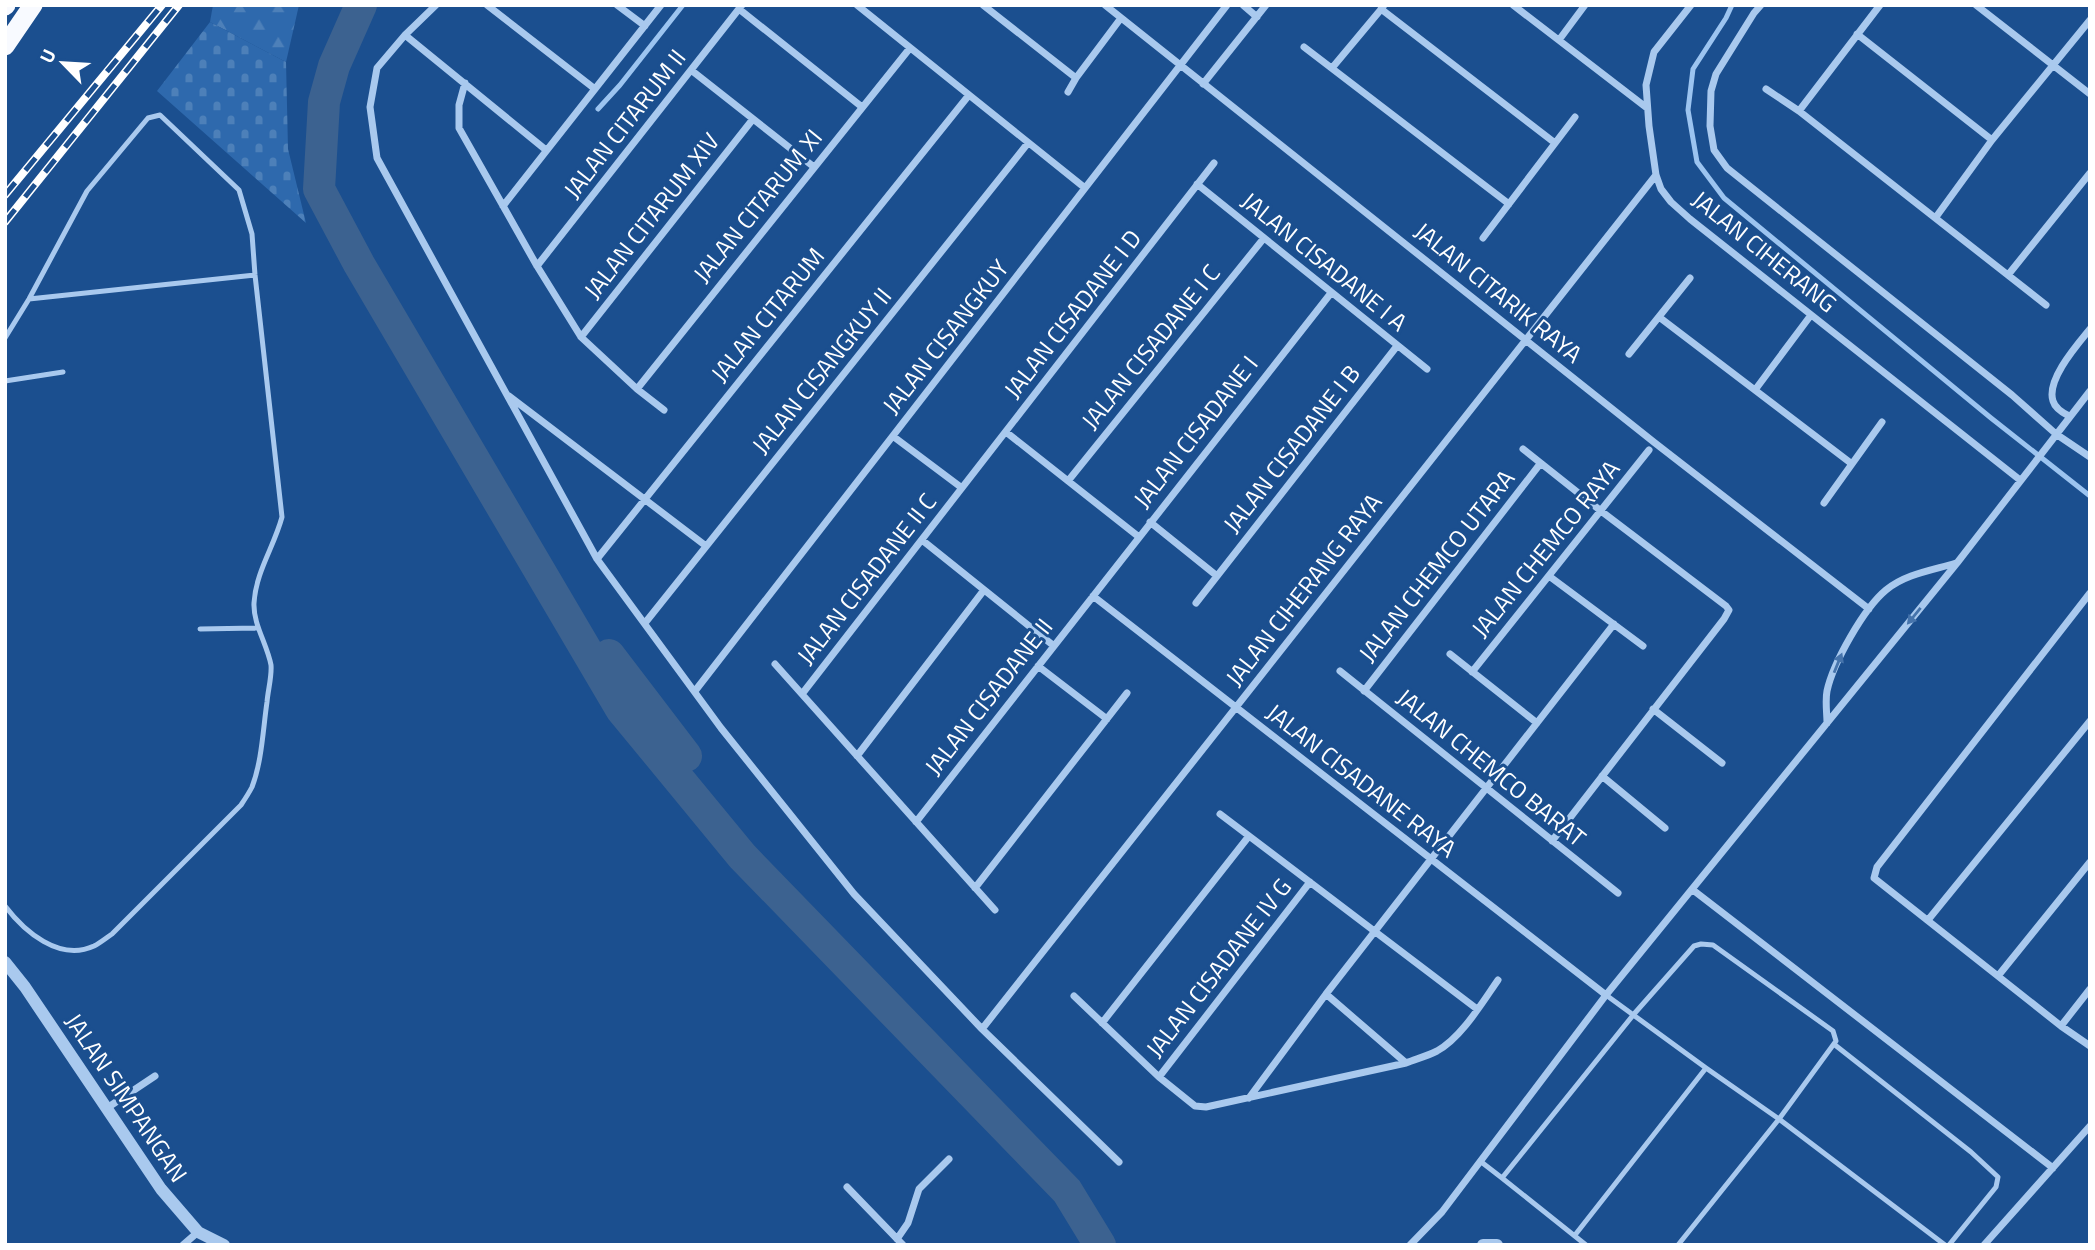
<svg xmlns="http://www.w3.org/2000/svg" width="2095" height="1250" viewBox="0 0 2095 1250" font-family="'Titillium Web',sans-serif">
	<defs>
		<pattern id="forest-firs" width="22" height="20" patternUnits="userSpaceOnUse" patternTransform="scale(1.75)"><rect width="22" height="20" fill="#2e69ad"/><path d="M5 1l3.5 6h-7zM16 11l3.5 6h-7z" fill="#4d80b9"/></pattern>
		<pattern id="cemetery-stones" width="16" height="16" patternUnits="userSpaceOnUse" patternTransform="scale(1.75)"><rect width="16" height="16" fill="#2e69ad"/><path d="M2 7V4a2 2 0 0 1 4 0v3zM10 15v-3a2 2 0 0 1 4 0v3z" fill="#4d80b9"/></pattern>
	</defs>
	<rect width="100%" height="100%" fill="#1b4f8f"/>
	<path fill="url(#forest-firs)" d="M213,5H299L286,62L210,22Z"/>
	<path fill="url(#cemetery-stones)" d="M210,22L286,62L288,149L306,223L157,91Z"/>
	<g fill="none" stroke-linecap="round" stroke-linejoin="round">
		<path stroke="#9cc4f0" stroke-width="5" d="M1732,5L1726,18L1693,69L1688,110L1697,162L1724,198L1991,418L2090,496
			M598,109L620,85L683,5"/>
		<path stroke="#3c6290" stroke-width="32" d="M361,5L334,66L324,102L319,189L359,264L621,709L742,856L1067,1191L1100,1245
			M609,655L686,756"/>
		<path stroke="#a9c9ee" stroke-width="5" d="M29,299L255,275
			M5,338L29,299L87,191L148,118L160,115L239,190L252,234L255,275L282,517C274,547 256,571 254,603C253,624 267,644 271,665C272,676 268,690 267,702C263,729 262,761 252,787C249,793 245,799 241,805L112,934C106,938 100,943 94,946C59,962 24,931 5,906
			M5,381L63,372
			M200,629L258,628
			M1606,995L1706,1068L1779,1119L1945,1245
			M1835,1045L1971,1152L1998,1177L1996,1187L1949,1245
			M1480,1161L1502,1178L1634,1014L1694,946L1701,944L1713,945L1833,1031L1836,1041L1779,1119L1678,1245
			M1502,1178L1586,1245
			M1575,1235L1706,1068"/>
		<path stroke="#a9c9ee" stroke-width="7" d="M436,5L405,35L377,68L370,107L377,158L597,559L721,728L854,894L982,1029L1119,1162
			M487,5L595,89
			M617,5L645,26
			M857,5L1085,188
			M983,5L1076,78
			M1105,5L1655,443L1869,609
			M1243,5L1257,17
			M1513,5L1647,108
			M1691,5L1654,52L1646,85L1649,126L1656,175L1661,189L1671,202L1690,219L2020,480
			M1761,5L1754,13L1716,74L1711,91L1710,126L1714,150L1727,168L2012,395L2056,434L2090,457
			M1976,5L2090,94
			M739,9L862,107
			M1381,9L1555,143
			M1857,34L1992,140
			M405,35L546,150
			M1559,40L1585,5
			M1304,47L1509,204
			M1332,68L1383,7
			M691,70L814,167
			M465,83L459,105V128L537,266L581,337L637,389L664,410
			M1203,84L1266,5
			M1766,89L1799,111L2046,305
			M1068,92L1076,78L1121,18
			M1799,111L1880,5
			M1197,184L1427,369
			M503,206L661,5
			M1936,217L1992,140L2090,20
			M1483,238L1575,117
			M537,266L742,5
			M2008,275L2090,173
			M1659,317L1852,464
			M581,337L753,119
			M1629,354L1690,278
			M637,389L910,48
			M1755,390L1811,315
			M509,396L706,546
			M2069,416C2063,413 2055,408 2053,401C2046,380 2077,345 2090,329
			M1006,432L1139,537
			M894,437L962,488
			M1523,449L1601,511L1726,606L1729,610L1724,619L1552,841
			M1068,481L1264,238
			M1824,503L1882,422
			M1150,522L1217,576
			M922,540L1054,646
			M597,559L969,95
			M1549,576L1643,646
			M2090,593L1877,867L1874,878L2061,1026L2090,1046
			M1093,596L1606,995
			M1196,603L1397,346
			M645,623L1028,143
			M1450,654L1537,723
			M775,664L995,910
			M1038,666L1107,719
			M1340,671L1618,893
			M1472,672L1649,450
			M695,691L1227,5
			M1364,691L1540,464
			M802,694L1214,163
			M1653,709L1722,763
			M1827,723C1827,713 1825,701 1827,691C1833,663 1864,608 1886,590C1905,574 1933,570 1956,563
			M857,756L984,590
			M1602,776L1665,828
			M1220,814L1477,1009
			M916,822L1331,293
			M975,888L1127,693
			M1693,890L2053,1168
			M1928,920L2090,721
			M1998,976L2090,862
			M1326,994L1406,1063
			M1074,996L1159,1077L1195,1106L1206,1107L1406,1063C1416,1059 1427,1056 1437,1051C1461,1038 1482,1003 1498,980
			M1102,1023L1249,836
			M2061,1026L2090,989
			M982,1029L1656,175
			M1159,1077L1310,882
			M1249,1098L1326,994L1614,624
			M107,1108L155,1076
			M847,1187L903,1245
			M897,1239L908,1223L919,1189L949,1159
			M183,1245L198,1232
			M1410,1245L1442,1212L1606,995L1957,563L2090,391
			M1984,1245L2090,1126"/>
		<path stroke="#a9c9ee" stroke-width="12" d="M5,962L25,987L161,1189L198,1232L224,1245
			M1483,1245H1497"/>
		<path stroke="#f8faff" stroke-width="19" d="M5,6L6,5
			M5,46L33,5"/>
		<defs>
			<path id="rail" d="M5,195L162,5
				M5,222L179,5"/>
		</defs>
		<use href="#rail" stroke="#fff" stroke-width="8"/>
		<use href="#rail" stroke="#1b4f8f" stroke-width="5" stroke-dasharray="16" stroke-linecap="butt"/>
	</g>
	<defs><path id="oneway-solid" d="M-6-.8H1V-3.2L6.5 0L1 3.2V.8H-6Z" transform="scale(1.75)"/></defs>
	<g fill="#4674ac">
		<use href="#oneway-solid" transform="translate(1914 616) rotate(129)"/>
		<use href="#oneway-solid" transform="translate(1838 663) rotate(-68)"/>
	</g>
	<g text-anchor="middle" stroke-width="6" stroke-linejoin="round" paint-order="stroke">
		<g font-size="24" fill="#fff" stroke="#1b4f8f">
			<text transform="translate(625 124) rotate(-52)" y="8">JALAN CITARUM II</text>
			<text transform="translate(758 206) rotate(-51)" y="8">JALAN CITARUM XI</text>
			<text transform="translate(652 216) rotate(-52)" y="8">JALAN CITARUM XIV</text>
			<text transform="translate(1764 252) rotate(39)" y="8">JALAN CIHERANG</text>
			<text transform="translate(1324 262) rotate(39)" y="8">JALAN CISADANE I A</text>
			<text transform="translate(1498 293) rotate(39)" y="8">JALAN CITARIK RAYA</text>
			<text transform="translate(1073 314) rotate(-52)" y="8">JALAN CISADANE I D</text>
			<text transform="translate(768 315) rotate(-51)" y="8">JALAN CITARUM</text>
			<text transform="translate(946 337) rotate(-52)" y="8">JALAN CISANGKUY</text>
			<text transform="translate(1151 347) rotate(-51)" y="8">JALAN CISADANE I C</text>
			<text transform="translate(822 371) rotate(-51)" y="8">JALAN CISANGKUY II</text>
			<text transform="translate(1196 432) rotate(-52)" y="8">JALAN CISADANE I</text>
			<text transform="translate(1292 449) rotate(-52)" y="8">JALAN CISADANE I B</text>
			<text transform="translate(1546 549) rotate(-51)" y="8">JALAN CHEMCO RAYA</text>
			<text transform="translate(1437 566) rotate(-52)" y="8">JALAN CHEMCO UTARA</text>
			<text transform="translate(867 579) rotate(-52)" y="8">JALAN CISADANE II C</text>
			<text transform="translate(1304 590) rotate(-52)" y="8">JALAN CIHERANG RAYA</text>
			<text transform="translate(989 697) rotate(-52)" y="8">JALAN CISADANE II</text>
			<text transform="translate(1491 768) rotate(39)" y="8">JALAN CHEMCO BARAT</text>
			<text transform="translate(1361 781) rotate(38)" y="8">JALAN CISADANE RAYA</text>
			<text transform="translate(1219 968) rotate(-52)" y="8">JALAN CISADANE IV G</text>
			<text transform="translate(126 1098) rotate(56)" y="8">JALAN SIMPANGAN</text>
		</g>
	</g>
	<rect width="2095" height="1250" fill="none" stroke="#ffffff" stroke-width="14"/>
	<g transform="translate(63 63) rotate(295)" stroke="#1b4f8f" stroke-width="5" paint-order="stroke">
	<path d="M0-5L12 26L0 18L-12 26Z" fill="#ffffff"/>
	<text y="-10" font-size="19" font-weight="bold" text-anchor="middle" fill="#ffffff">U</text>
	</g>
</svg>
